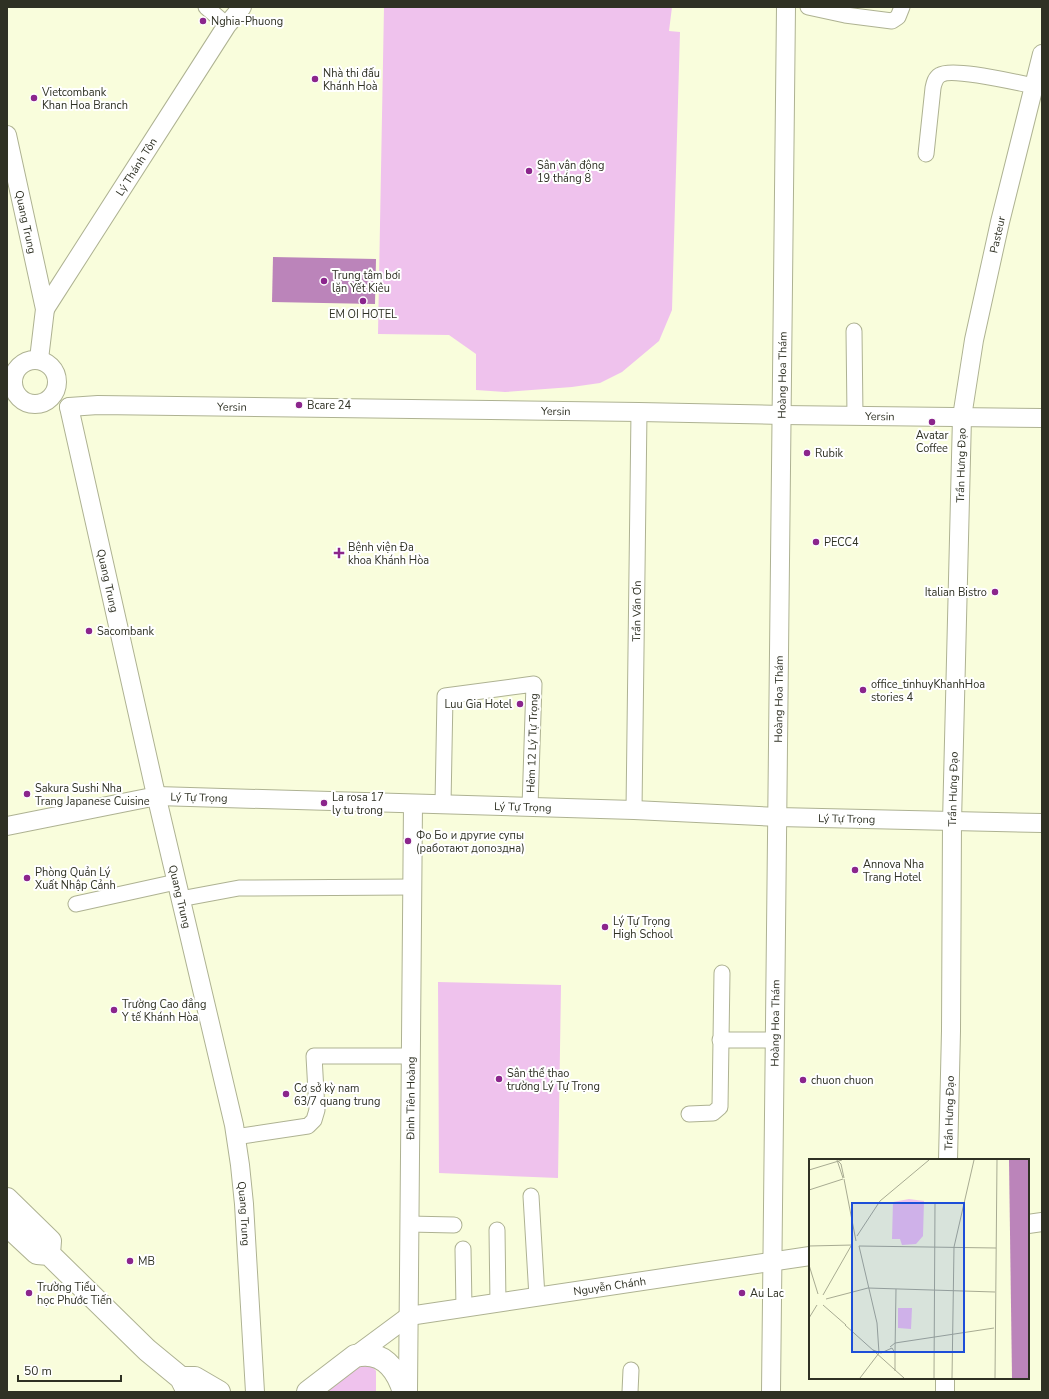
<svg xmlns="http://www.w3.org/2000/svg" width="1049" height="1399" viewBox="0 0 1049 1399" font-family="'Nunito Sans',sans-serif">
	<rect width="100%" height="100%" fill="#f9fddc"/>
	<path fill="#efc2ed" d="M384,7H672L669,31L680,32L672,310L659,341L622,372L600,383L572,387L505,392L476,390V354L449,335L378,334Z
		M438,982L561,985L558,1178L439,1173Z
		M353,1362L372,1366L376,1371V1392H318Z"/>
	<path fill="#bb84ba" d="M273,257L376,259L375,304L272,302Z"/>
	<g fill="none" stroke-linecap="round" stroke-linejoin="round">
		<defs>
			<g id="minor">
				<path d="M206,7L227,25"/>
				<path d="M808,7L845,15L892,21L898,17L902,7"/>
				<path d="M926,154L933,88C934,83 935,78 940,75C952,67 1018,83 1035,86"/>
				<path d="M854,331L855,416"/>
				<path d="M443,804L445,696L534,684L530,807"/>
				<path id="s1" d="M634,810L639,412"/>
				<path d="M180,899L239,888L412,887"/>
				<path d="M76,904L176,882"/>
				<path d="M720,1040H775"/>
				<path d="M689,1114L713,1113L720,1107L722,973"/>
				<path d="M235,1137L308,1126L314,1120L317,1110L314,1056H410"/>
				<path d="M531,1196L537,1297"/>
				<path d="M409,1224L454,1225"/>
				<path d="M497,1230L498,1303"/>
				<path d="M463,1249L464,1308"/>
				<path d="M630,1392L631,1370"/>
			</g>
			<g id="tertiary">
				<path id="s2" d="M7,135L45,309L39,359"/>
				<path id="s3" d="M45,309L227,25L242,7"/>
				<circle cx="35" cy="382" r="22"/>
				<path id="s4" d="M69,407L154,786L234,1125L240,1165L244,1204L255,1392"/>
				<path id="s5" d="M69,407L98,405L639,412L782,415L1042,418"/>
				<path id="s6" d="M7,826L157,796L634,810L778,817L1042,823"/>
				<path id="s7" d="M948,1160L951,1031L952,822L962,417L974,340L1000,222L1042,54"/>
				<path d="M1028,1224L1042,1222"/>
				<path id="s8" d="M355,1356L409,1316L810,1256"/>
				<path id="s9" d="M408,1392L413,804"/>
				<path id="s10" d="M771,1392L786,7"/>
				<path d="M945,1392V1378"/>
			</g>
			<path id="primary" d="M7,1199L50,1241L49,1254
				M7,1225L37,1253L49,1254L147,1350L181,1378L188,1392
				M181,1378H195L219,1392
				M308,1392L355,1356C382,1349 397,1369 404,1392"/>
		</defs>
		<use href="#minor" stroke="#aeb292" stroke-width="17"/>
		<use href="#tertiary" stroke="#aeb292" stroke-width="20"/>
		<use href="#primary" stroke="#aeb292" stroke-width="24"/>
		<use href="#minor" stroke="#fff" stroke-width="15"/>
		<use href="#tertiary" stroke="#fff" stroke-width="18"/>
		<use href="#primary" stroke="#fff" stroke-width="22"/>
	</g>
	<g fill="#8b258c" stroke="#fff" stroke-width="1.5">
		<circle cx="203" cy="21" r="4"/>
		<circle cx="315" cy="79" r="4"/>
		<circle cx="34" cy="98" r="4"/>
		<circle cx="529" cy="171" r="4"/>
		<circle cx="324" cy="281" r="4"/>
		<circle cx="363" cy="301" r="4"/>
		<circle cx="299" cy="405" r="4"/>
		<circle cx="932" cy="422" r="4"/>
		<circle cx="807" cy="453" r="4"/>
		<circle cx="816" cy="542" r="4"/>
		<path d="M337 547h4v4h4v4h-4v4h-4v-4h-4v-4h4z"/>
		<circle cx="995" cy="592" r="4"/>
		<circle cx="89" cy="631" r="4"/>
		<circle cx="863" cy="690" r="4"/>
		<circle cx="520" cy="704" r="4"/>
		<circle cx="27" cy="794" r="4"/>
		<circle cx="324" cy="803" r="4"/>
		<circle cx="408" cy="841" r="4"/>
		<circle cx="855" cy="870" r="4"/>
		<circle cx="27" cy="878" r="4"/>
		<circle cx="605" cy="927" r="4"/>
		<circle cx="114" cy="1010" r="4"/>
		<circle cx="499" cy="1079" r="4"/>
		<circle cx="803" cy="1080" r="4"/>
		<circle cx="286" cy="1094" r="4"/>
		<circle cx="130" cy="1261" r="4"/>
		<circle cx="29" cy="1293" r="4"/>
		<circle cx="742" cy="1293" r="4"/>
	</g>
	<g text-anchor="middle" stroke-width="4" stroke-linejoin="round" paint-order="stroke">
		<g font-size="11" fill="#2f3124" stroke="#fff" text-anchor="start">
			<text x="211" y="25">Nghia-Phuong</text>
			<text x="323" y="77">Nhà thi đấu<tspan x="323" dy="13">Khánh Hoà</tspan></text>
			<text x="42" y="96">Vietcombank<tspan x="42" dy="13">Khan Hoa Branch</tspan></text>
			<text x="537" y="169">Sân vận động<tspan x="537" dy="13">19 tháng 8</tspan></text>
			<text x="332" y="279">Trung tâm bơi<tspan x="332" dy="13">lặn Yết Kiêu</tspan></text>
			<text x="363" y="318" text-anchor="middle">EM OI HOTEL</text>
			<text x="307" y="409">Bcare 24</text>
			<text x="932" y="439" text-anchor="middle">Avatar<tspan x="932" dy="13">Coffee</tspan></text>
			<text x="815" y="457">Rubik</text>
			<text x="824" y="546">PECC4</text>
			<text x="348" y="551">Bệnh viện Đa<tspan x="348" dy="13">khoa Khánh Hòa</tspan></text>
			<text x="987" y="596" text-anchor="end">Italian Bistro</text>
			<text x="97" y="635">Sacombank</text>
			<text x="871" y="688">office_tinhuyKhanhHoa<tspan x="871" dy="13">stories 4</tspan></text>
			<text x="512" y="708" text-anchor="end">Luu Gia Hotel</text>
			<text x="35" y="792">Sakura Sushi Nha<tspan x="35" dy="13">Trang Japanese Cuisine</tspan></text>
			<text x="332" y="801">La rosa 17<tspan x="332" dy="13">ly tu trong</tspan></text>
			<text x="416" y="839">Фо Бо и другие супы<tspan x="416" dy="13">(работают допоздна)</tspan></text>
			<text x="863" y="868">Annova Nha<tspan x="863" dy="13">Trang Hotel</tspan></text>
			<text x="35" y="876">Phòng Quản Lý<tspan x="35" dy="13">Xuất Nhập Cảnh</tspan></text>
			<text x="613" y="925">Lý Tự Trọng<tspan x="613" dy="13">High School</tspan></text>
			<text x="122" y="1008">Trường Cao đẳng<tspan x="122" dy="13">Y tế Khánh Hòa</tspan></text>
			<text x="507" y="1077">Sân thể thao<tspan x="507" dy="13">trường Lý Tự Trọng</tspan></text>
			<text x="811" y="1084">chuon chuon</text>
			<text x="294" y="1092">Cơ sở kỳ nam<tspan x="294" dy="13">63/7 quang trung</tspan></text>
			<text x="138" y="1265">MB</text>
			<text x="37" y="1291">Trường Tiểu<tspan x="37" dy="13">học Phước Tiến</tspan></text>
			<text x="750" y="1297">Au Lac</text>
		</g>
		<g font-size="11" fill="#2f3124" stroke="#fff">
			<text dy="4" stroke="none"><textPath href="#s3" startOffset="169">Lý Thánh Tôn</textPath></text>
			<text dy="4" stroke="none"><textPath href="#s2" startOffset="89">Quang Trung</textPath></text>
			<text dy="4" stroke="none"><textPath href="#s7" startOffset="929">Pasteur</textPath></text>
			<text dy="4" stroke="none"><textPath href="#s10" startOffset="1017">Hoàng Hoa Thám</textPath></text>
			<text dy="4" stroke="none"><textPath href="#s5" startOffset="163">Yersin</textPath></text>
			<text dy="4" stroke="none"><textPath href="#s5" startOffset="487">Yersin</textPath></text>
			<text dy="4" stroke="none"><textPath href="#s5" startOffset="811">Yersin</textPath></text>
			<text dy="4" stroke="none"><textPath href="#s7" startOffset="695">Trần Hưng Đạo</textPath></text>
			<text dy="4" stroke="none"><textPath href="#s4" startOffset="178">Quang Trung</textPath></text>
			<text dy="4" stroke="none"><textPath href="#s1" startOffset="199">Trần Văn Ơn</textPath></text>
			<text dy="4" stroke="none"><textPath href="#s10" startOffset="693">Hoàng Hoa Thám</textPath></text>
			<text transform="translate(532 743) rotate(-88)" y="4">Hẻm 12 Lý Tự Trọng</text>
			<text dy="4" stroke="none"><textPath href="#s7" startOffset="371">Trần Hưng Đạo</textPath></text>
			<text dy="4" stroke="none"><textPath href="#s6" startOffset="195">Lý Tự Trọng</textPath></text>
			<text dy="4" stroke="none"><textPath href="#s6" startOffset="519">Lý Tự Trọng</textPath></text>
			<text dy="4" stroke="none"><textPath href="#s6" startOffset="843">Lý Tự Trọng</textPath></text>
			<text dy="4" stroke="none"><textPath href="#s4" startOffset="502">Quang Trung</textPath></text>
			<text dy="4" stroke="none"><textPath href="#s10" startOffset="369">Hoàng Hoa Thám</textPath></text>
			<text dy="4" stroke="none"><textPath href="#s9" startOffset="294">Đinh Tiên Hoàng</textPath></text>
			<text dy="4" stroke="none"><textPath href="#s7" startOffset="47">Trần Hưng Đạo</textPath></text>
			<text dy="4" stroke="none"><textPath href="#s4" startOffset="826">Quang Trung</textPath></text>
			<text dy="4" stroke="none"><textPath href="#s8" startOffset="270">Nguyễn Chánh</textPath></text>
		</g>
	</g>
	<g transform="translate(809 1159)">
		<rect width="220" height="220" fill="#f9fddc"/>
		<path d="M100,40L115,42L114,77L107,85L93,86L91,80H83L84,43ZM89,149H103L102,170L89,169Z" fill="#efc2ed"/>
		<path d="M200,1H220V219H203Z" fill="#bb84ba"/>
		<path fill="none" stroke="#a8ab92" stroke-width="1" d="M28,1L34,19M29,2L32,5L35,19M0,11L33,1M35,20L47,82M0,31L34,20M48,77L71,42L120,1M0,87L44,86M50,87L68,164L70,194L51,219M50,87L187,89M0,106L9,135M14,136L42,87M17,140L59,129L186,133M14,146L37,166M0,159L8,146M36,166L95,219M81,188L86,184L185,169M64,191L72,194L83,189L86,194V212M86,193L87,130M125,219L126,44M143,219L145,88L165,1M186,219L188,1"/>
		<path fill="#1d4ed8" fill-opacity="0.15" stroke="#1d4ed8" stroke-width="2" d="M43,44H155V193H43Z"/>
		<rect width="220" height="220" fill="none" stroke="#2f3124" stroke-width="2"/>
	</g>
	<rect width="1049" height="1399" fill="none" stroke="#2f3124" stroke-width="16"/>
	<path d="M18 1375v6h103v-6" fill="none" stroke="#2f3124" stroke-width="2"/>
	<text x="24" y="1375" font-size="12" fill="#2f3124" stroke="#ffffff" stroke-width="3" paint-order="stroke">50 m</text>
</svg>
